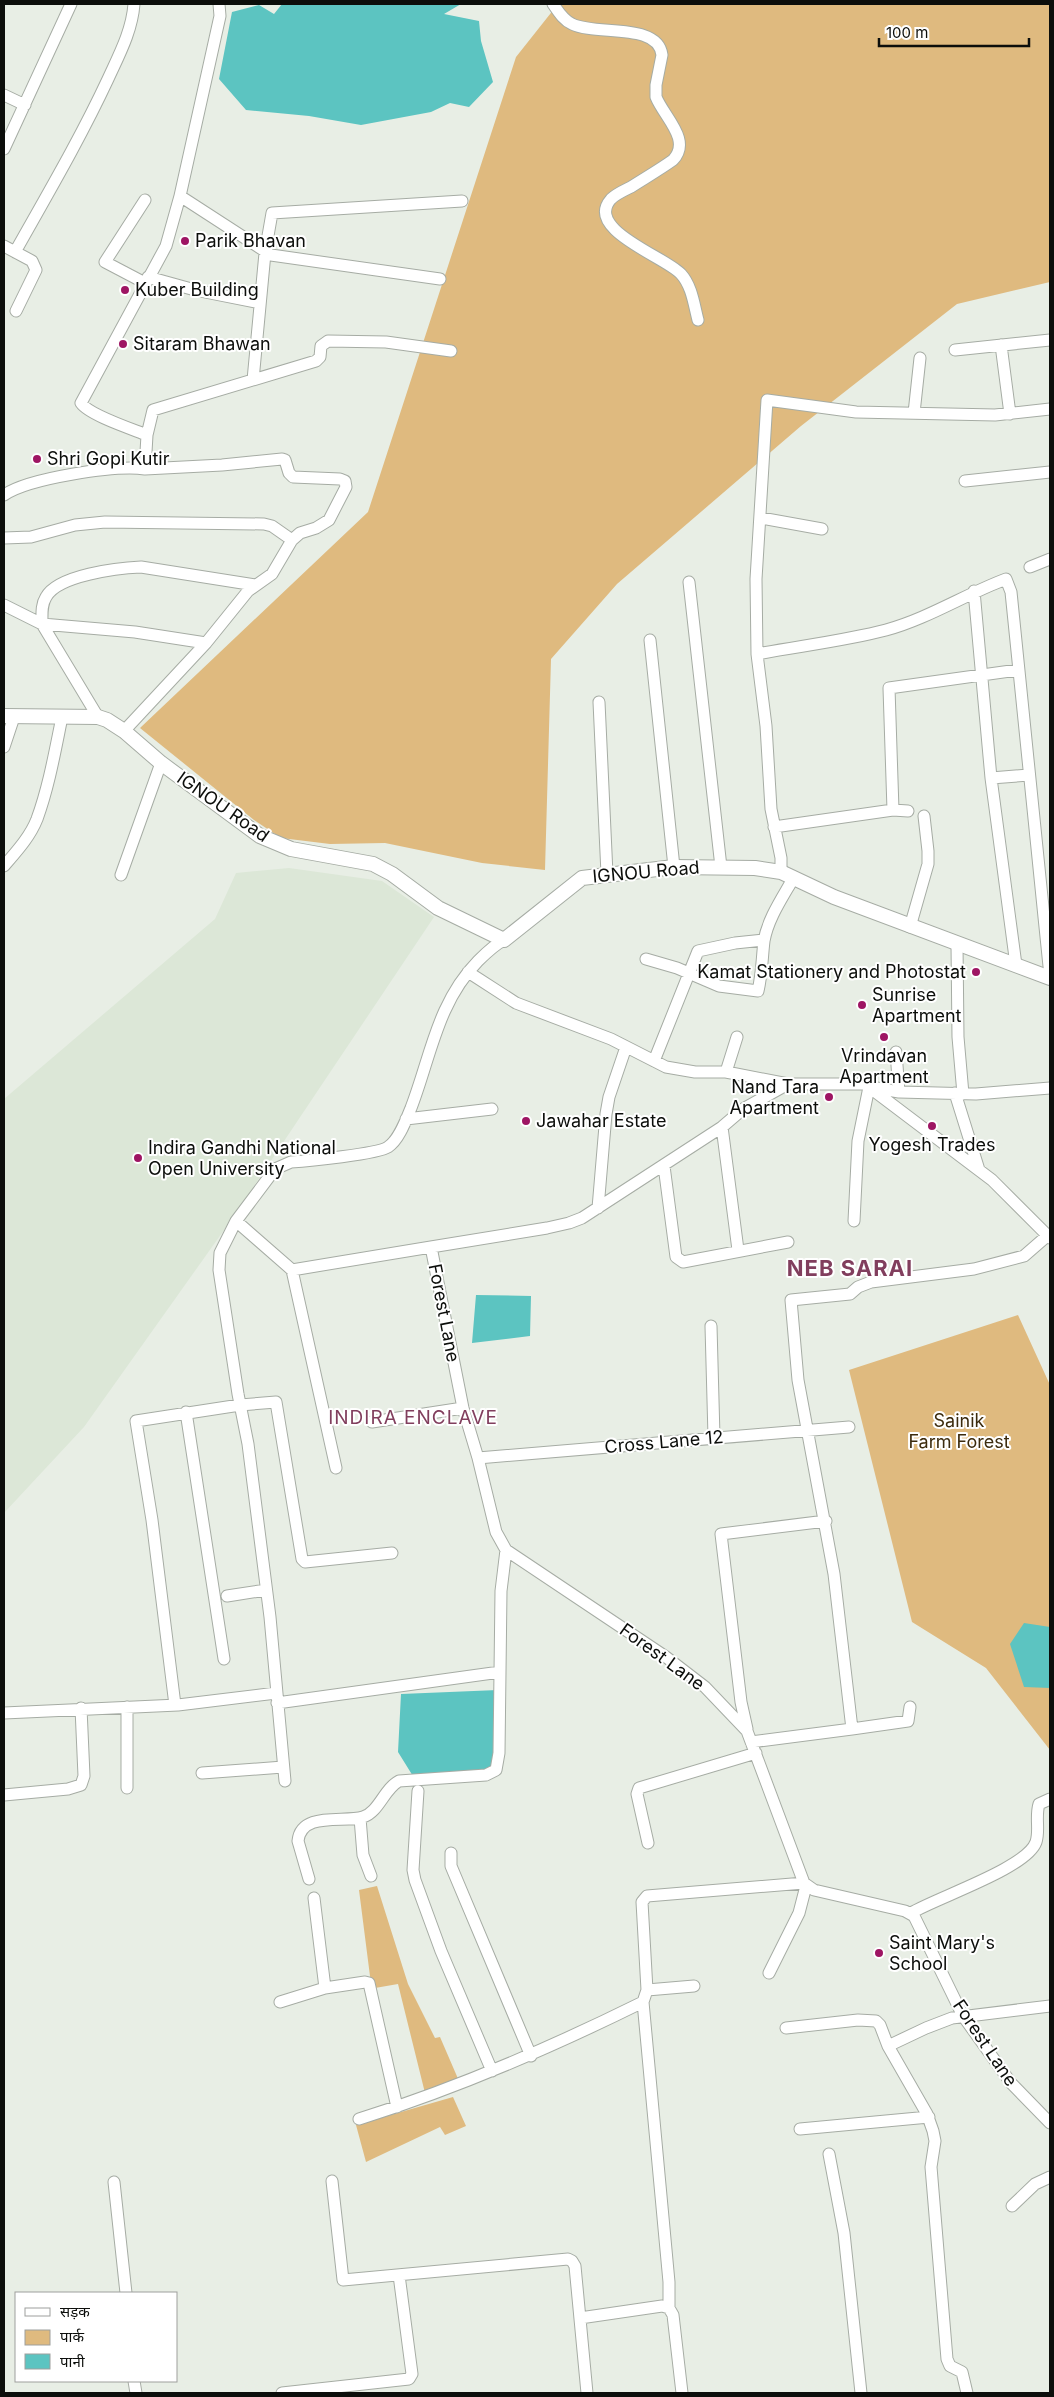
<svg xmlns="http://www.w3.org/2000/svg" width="1054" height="2397" viewBox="0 0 1054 2397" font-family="Inter,'Noto Sans Devanagari',sans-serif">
	<rect width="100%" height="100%" fill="#e8eee5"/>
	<path fill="#dce7d7" d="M289,868L382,881L434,917L234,1216L84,1427L4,1513V1099L215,919L236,873Z"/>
	<path fill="#dfba7f" d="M558,4H1050V282L957,304L801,426L617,584L551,659L545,870L482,863L385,843L330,844L281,838L254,820L140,728L368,512L516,57Z
		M1018,1315L1050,1385V1750L986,1668L912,1622L849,1370Z
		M377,1886L408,1984L435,2038L440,2037L459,2081L425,2093L398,1984L375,1988L371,1984L359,1890Z
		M453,2097L466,2126L445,2135L440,2127L366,2162L356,2125Z"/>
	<path fill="#5cc4c1" d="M282,4H461L444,14L479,21L481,41L493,82L469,107L450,103L431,112L361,125L309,116L246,110L219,79L232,12L259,5L274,14Z
		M476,1295L531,1296L530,1336L472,1343Z
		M1024,1623L1050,1627V1688L1024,1687L1010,1644Z
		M498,1690L497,1774L416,1781L398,1752L401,1694Z"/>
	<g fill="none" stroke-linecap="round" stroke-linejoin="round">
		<defs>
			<path id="minor" d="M553,4C558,11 563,20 572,24C596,36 658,22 662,55L656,85V97C664,117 692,140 673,160C659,170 645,178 631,187C625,190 616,194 611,199C584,230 666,257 681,274C692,286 694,305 698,320
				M4,95L25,105
				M4,149L71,4
				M180,196L220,16L219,4
				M4,246L32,261L36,270L16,311
				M15,252C47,195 80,139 108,79C119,55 132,31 134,4
				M148,277L195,290L260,303
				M145,283L105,262L145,200
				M1001,345L1010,414
				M955,350L1050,340
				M253,380L265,253L272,213L462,201
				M914,413L920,358
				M147,435C132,429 89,415 81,403L166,246L180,196L271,255L440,279
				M965,481L1050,472
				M4,495C29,478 115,465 145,469L147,435L153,410L316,361L320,357L321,346L328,341L386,342L451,351
				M761,518L822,529
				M4,538L31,537L75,525L105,522L264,524L272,526L292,540
				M1030,567L1050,559
				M689,582L721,867
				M974,591L991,778L1016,965
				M4,605L42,624L98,717
				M650,640L674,867
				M206,643L135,632L42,624C42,614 41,605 46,597C58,575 118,568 141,567L255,585
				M757,654C799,646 844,641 886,630C927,619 966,594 1006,579L1011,592L1050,976
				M599,702L607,874
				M124,731L206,643L248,591L272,574L292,540L300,533L316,528L329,520L346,487L345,481L340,479L293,477L289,473L285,460L282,459L222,465L145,469
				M4,747L14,717
				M991,778L1029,775
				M893,810L908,811
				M774,827L893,810L889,688L1018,670
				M4,866C16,852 30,837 37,819C49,786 55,751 62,717
				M781,872V858L771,809L766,726L757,654L756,579L767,400L856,412L995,415L1050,409
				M121,875L161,763
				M910,927L928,864V851L924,816
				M957,945L958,1037L963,1094
				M646,959L677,968L719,986L758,991C762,974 762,958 764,941C768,918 783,897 794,877
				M468,972L516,1003L611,1039L666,1067L695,1072H726L788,1084H865L992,1180L1050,1238
				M896,1052L899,1092
				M654,1061L698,951L735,943L764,940
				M726,1072L737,1037
				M871,1087L899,1092L976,1094L1050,1088
				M955,1093L979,1170
				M406,1119L492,1109
				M722,1127L738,1250
				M664,1166L676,1257L683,1262L788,1242
				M598,1208L606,1114L609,1097L626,1047
				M236,1221L292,1270L336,1468
				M854,1221L858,1141L869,1087
				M431,1247L547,1228L569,1223L582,1218L722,1127L743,1109L788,1084
				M292,1270L431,1247L463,1408L478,1458L496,1532L506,1550L666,1657L705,1687L747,1731L804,1883L814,1890L905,1911L914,1916L963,2016L1011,2083L1050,2123
				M711,1326L714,1437
				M186,1412L224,1659
				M372,1422L463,1408
				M478,1458L849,1427
				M227,1596L266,1590
				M277,1703L500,1672
				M175,1705L152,1520L136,1421L240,1405L276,1402L302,1559L305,1562L392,1553
				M4,1713L178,1705L276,1693
				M747,1729L741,1702L721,1534L826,1521
				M852,1729L908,1721L910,1707
				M751,1742L852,1729L834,1574L798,1380L791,1300L850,1294L858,1287L871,1282L974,1269L1024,1256L1047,1236
				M202,1773L283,1767
				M285,1781L270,1617L248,1444L238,1394L219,1270L220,1253L236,1221L275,1169L291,1162C307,1161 378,1154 388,1147C399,1140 406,1120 411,1108C431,1056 437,1003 478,961C486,953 494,945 504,940
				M127,1788V1707
				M418,1791L413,1870L415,1880L441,1951L492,2071
				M4,1795L68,1789L81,1785L84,1776L81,1708
				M360,1818L363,1855L371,1876
				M648,1843L637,1794L639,1788L756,1753
				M451,1853V1866L531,2056
				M309,1879L298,1841C301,1811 344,1823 363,1817C379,1812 384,1789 399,1781L486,1775L496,1770L499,1753L501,1591L506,1550
				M314,1898L325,1988
				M911,1913C938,1897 1027,1868 1036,1842C1040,1830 1035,1817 1039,1804L1050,1799
				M769,1973L799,1913L806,1886
				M647,1990L694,1986
				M280,2002L325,1988L365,1982L369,1983L397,2107
				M643,2002L669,2282V2308
				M786,2028L858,2020L876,2021L880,2025L888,2046L927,2114L933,2131L935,2141L931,2167L947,2359L950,2366L962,2372L967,2393
				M888,2046L926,2028L952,2018L1050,2006
				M359,2119C458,2088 550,2048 643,2002L647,1990L642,1902L647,1896L804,1883
				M800,2129L929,2117
				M829,2154L844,2233L861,2393
				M332,2181L343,2280L568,2259L572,2261L575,2266L587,2393
				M114,2182L126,2293
				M1012,2206L1035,2184L1050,2177
				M580,2318L662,2306L669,2308L673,2315L682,2393
				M134,2381L136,2393
				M282,2393L409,2379L412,2374L399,2275"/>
			<path id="tertiary" d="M4,716L98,717L107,720L124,731L161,763L260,836L291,849L373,864L392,874L438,908L504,940L582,878L674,867L755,868L781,872L834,897L1050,978"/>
		</defs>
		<use href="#minor" stroke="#a6aca4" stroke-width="13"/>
		<use href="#tertiary" stroke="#a6aca4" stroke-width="16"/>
		<use href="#minor" stroke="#fff" stroke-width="11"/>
		<use href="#tertiary" stroke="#fff" stroke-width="14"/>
	</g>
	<g fill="#9e1563" stroke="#fff" stroke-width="2">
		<circle cx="185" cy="241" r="5"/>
		<circle cx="125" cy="290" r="5"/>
		<circle cx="123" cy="344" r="5"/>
		<circle cx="37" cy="459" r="5"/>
		<circle cx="976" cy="972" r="5"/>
		<circle cx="862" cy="1005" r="5"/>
		<circle cx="884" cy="1037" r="5"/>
		<circle cx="829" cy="1097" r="5"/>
		<circle cx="526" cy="1121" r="5"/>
		<circle cx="932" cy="1126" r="5"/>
		<circle cx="138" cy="1158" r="5"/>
		<circle cx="879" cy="1953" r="5"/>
	</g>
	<g text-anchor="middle" stroke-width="4" stroke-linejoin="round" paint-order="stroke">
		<g font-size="18" fill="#0c0e0b" stroke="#fff" text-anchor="start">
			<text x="195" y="247">Parik Bhavan</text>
			<text x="135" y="296">Kuber Building</text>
			<text x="133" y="350">Sitaram Bhawan</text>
			<text x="47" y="465">Shri Gopi Kutir</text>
			<text x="966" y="978" text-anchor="end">Kamat Stationery and Photostat</text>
			<text x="872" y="1001">Sunrise<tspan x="872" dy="21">Apartment</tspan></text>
			<text x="884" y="1062" text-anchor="middle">Vrindavan<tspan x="884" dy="21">Apartment</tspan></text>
			<text x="819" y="1093" text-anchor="end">Nand Tara<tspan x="819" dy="21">Apartment</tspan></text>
			<text x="536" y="1127">Jawahar Estate</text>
			<text x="932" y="1151" text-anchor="middle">Yogesh Trades</text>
			<text x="148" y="1154">Indira Gandhi National<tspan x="148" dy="21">Open University</tspan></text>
			<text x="889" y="1949">Saint Mary's<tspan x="889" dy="21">School</tspan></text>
		</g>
		<g font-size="18" fill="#0c0e0b" stroke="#fff">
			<text transform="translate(223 807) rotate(35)" y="6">IGNOU Road</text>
			<text transform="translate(646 872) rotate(-5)" y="6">IGNOU Road</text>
			<text transform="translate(444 1313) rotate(79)" y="6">Forest Lane</text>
			<text transform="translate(664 1442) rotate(-5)" y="6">Cross Lane 12</text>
			<text transform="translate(662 1657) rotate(36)" y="6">Forest Lane</text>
			<text transform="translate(985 2043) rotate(56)" y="6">Forest Lane</text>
		</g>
		<g font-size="18" fill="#3c2b0d" stroke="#fff">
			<text x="959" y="1427">Sainik<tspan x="959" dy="21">Farm Forest</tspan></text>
		</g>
		<g font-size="19" letter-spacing="1" fill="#813e5d" stroke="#fff">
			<text x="413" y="1424">INDIRA ENCLAVE</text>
		</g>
		<g font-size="22" font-weight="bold" letter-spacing="1" fill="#813e5d" stroke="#fff">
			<text x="850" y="1276">NEB SARAI</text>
		</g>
	</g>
	<rect width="1054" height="2397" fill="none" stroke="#0c0e0b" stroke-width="10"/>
	<rect x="15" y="2292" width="162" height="90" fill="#ffffff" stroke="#9e9f9d"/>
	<rect x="25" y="2308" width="25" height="8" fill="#ffffff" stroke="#9e9f9d"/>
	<text x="60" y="2317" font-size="15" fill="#0c0e0b">सड़क</text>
	<rect x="25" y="2330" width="25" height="15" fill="#dfba7f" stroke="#9e9f9d"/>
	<text x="60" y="2342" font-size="15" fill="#0c0e0b">पार्क</text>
	<rect x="25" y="2354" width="25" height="15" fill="#5cc4c1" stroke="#9e9f9d"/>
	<text x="60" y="2367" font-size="15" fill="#0c0e0b">पानी</text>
	<path d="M879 38v8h150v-8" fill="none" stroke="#0c0e0b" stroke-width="2.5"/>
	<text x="886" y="38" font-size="15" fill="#0c0e0b" stroke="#ffffff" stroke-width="4" paint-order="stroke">100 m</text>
</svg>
